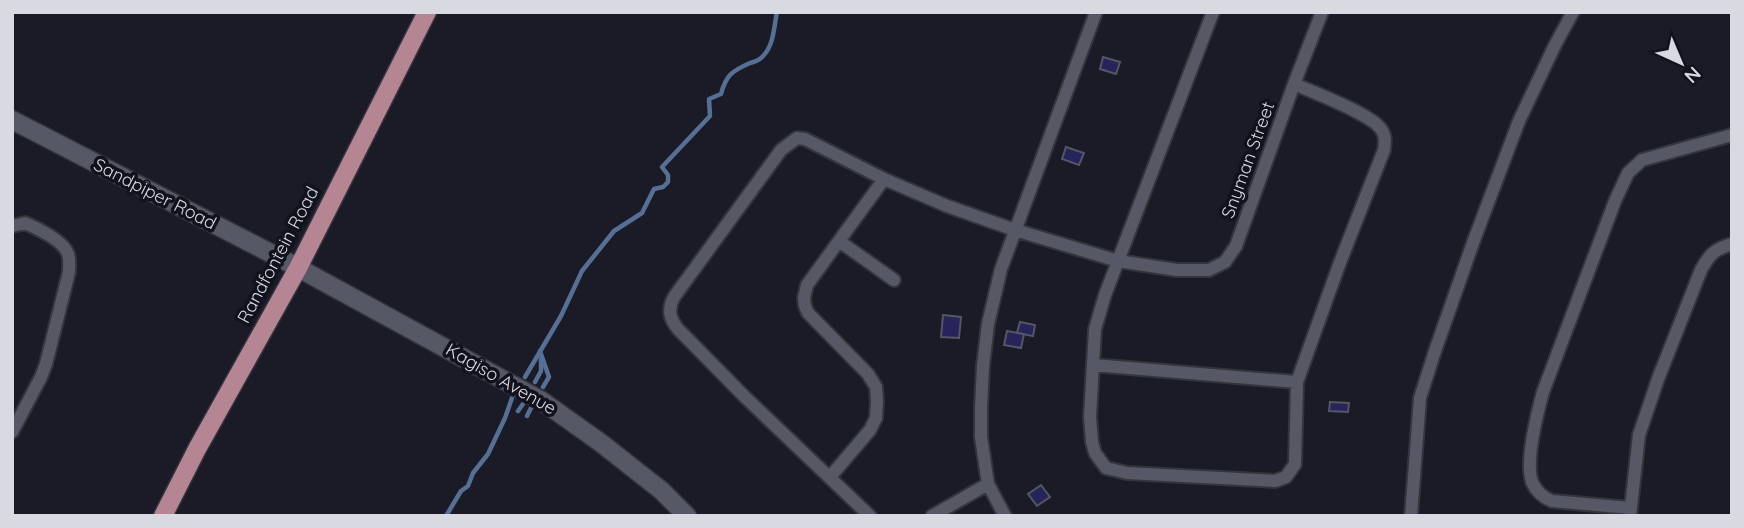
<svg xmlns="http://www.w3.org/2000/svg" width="1744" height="528" viewBox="0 0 1744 528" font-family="Quicksand,sans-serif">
	<rect width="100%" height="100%" fill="#1a1b26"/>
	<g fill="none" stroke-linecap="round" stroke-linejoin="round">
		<path stroke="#556f95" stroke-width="4.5" d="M540,351L549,377L543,387
			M525,377L561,316L582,271L614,231L642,213L654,189L663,187L668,182V175L662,167L710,116L709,99L721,94C726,75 732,71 750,63C754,62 761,59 764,55C774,44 774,26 777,12
			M535,382L541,371V359
			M518,411L523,404
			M527,416L531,408
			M446,516L461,491L468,486L473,473L488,454L505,418L512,398"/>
	</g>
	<path fill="#26245b" stroke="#555664" stroke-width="2" d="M1103,57L1120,62L1116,74L1100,69Z
		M1066,147L1084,153L1079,165L1062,159Z
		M943,315L961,317L959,338L941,337Z
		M1020,322L1035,325L1033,336L1017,333Z
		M1007,331L1024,334L1021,348L1004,345Z
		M1330,402L1349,403L1348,412L1329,411Z
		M1041,485L1050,497L1037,506L1028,494Z"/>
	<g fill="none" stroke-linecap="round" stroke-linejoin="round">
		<defs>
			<path id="street" d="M1294,84L1322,12
				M12,226L25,223C37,228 64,241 68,254C70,260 69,266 69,272L46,364L41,377L12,432
				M839,241L894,280
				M1093,365L1297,382
				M830,477L870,430L876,418L877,401L876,387L868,374L808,313L805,306L804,298L807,285L884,179
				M1630,508L1552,501C1544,498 1536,491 1532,482C1525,461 1537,414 1543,392L1615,201L1628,173L1642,160L1732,135
				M870,516L745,397L678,329C670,319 667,310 674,297L781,150L797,138L805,139L884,179L947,206L1015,230L1118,261L1177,270H1209L1225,262L1236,246L1294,84C1313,92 1371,114 1381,129C1386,136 1385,142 1384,150L1339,265L1297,382L1295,464L1286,477L1275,481L1127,473L1106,468L1095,453L1092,442L1090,417L1095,329L1105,295L1213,12
				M932,516L988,484
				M1005,516L988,484L981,437V408L983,366L988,324L1001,269L1096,12
				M1411,516L1420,398L1435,351L1474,240L1519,121L1555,45L1573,12
				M1630,516L1639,435L1658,379L1701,270C1710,254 1713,250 1732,244"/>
			<path id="secondary" d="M12,120L282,259L542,401L601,443L662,491L687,516"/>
			<path id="primary" d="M163,516L197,449L298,268L427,12"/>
		</defs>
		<use href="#street" stroke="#34343d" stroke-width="16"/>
		<use href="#secondary" stroke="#34343d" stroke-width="21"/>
		<use href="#primary" stroke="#34343d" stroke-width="21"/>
		<use href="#street" stroke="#575866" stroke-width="12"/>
		<use href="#secondary" stroke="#575866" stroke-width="18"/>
		<use href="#primary" stroke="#b58593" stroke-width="18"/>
	</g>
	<g text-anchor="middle" stroke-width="7" stroke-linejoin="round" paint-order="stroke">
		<g font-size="18" fill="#d8d9e1" stroke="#11121d">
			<text transform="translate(1248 160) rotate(-70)" y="6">Snyman Street</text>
			<text transform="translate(155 194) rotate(27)" y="6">Sandpiper Road</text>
			<text transform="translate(278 255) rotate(-62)" y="6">Randfontein Road</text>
			<text transform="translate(501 379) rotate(30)" y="6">Kagiso Avenue</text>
		</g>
	</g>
	<rect width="1744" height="528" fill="none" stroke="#d8d9e1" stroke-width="28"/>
	<g transform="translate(1681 63) rotate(136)" stroke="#11121d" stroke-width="5" paint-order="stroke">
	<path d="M0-5L12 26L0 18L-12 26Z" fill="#d8d9e1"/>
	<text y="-10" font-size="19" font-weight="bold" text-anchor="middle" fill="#d8d9e1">N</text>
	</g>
</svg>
